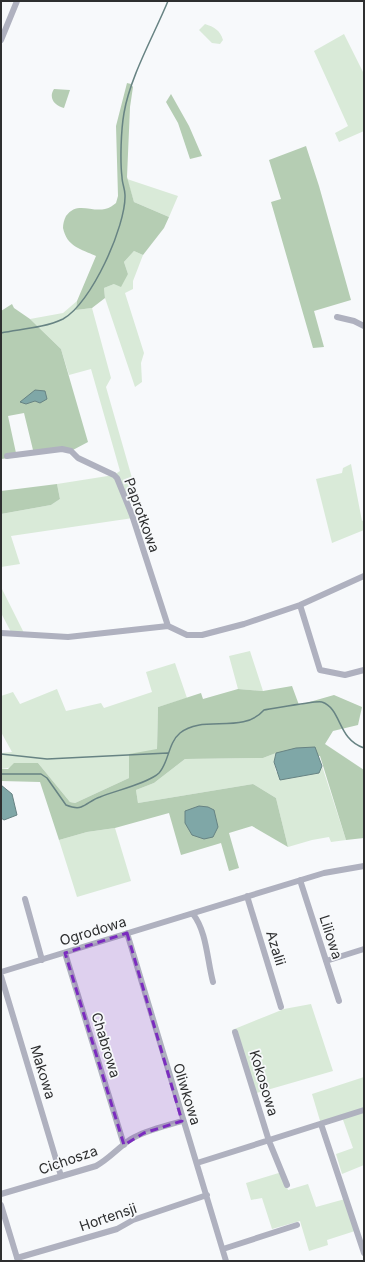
<svg xmlns="http://www.w3.org/2000/svg" width="365" height="1262" viewBox="0 0 365 1262" font-family="Inter,sans-serif">
	<rect width="100%" height="100%" fill="#f7f9fb"/>
	<path fill="#d9ead8" d="M205,24C214,27 220,30 223,40L220,44L212,43L199,30Z
		M344,34L364,74V131L339,142L335,133L348,126L314,51Z
		M127,179L178,196L169,217L134,202Z
		M134,251L143,255L133,281V289L125,293L144,353L141,363L142,382L135,387L105,298L104,288L114,284L128,274L124,262Z
		M77,301L76,310L92,308L111,378L106,387L138,499L127,502L133,518L11,536L20,564L1,567V514L51,505L60,499L57,484L114,475L120,471L91,369L69,375L61,349L30,319L63,313Z
		M351,464L362,521L364,520V530L332,543L316,479L342,473L343,468Z
		M1,587L24,633L11,632L1,613Z
		M250,651L263,691L238,689L229,656Z
		M175,663L187,698L158,707L157,749L129,778L75,803L70,802L38,763L1,769V753L12,752L1,732V696L13,692L20,704L57,689L66,711L101,703L104,708L152,692L146,672Z
		M276,753L274,762L276,772L301,775L319,773L322,766L346,840L331,842L329,837L312,840L288,847L276,798L253,784L138,803L136,790L154,783L185,759L263,758Z
		M115,828L131,881L77,897L59,840L87,832Z
		M311,1004L333,1071L253,1094L232,1030L284,1009Z
		M364,1077V1165L342,1174L336,1154L353,1148L342,1117L321,1124L312,1094Z
		M282,1172L288,1190L308,1184L316,1207L345,1199L355,1231L327,1240L328,1245L309,1251L300,1221L272,1229L262,1198L251,1200L246,1183Z"/>
	<path fill="#b5cdb3" d="M127,83L131,84L133,87L130,107L127,177L134,202L169,217L164,228L143,255L134,251L124,262L128,274L121,287L114,284L104,288L105,298L92,308L76,310L77,301L96,256C81,249 67,247 63,228C63,224 64,220 66,216C77,201 90,212 105,209C110,208 113,205 116,203L118,196L116,126Z
		M54,89L70,90L64,108C55,106 48,98 54,89Z
		M171,94L189,126L202,156L190,159L178,123L166,102Z
		M306,146L319,186L351,300L314,311L324,347L313,348L271,202L281,199L269,160Z
		M12,304L14,308L30,319L61,349L88,442L71,451L33,450L24,413L8,416L16,453L19,457L1,459V311Z
		M57,484L60,499L51,505L1,514V491Z
		M292,686L299,705L334,695L362,707L358,725L333,731L325,744L364,770V838L346,840L320,756L276,753L263,758L185,759L154,783L136,790L138,803L253,784L276,798L288,847L252,826L229,833L239,868L229,871L221,843L181,855L169,813L115,828L87,832L59,840L40,782L1,781V769H8L14,763H38L70,802L75,803L129,778V754L157,749L158,707L201,693L203,699L238,689L263,691Z"/>
	<path fill="#7fa7a7" stroke="#678383" d="M35,390L45,391L47,399L40,403L35,401L26,404L20,402Z
		M315,747L322,766L319,773L280,780L274,762L276,753L296,748Z
		M1,785L12,794L17,815L4,820L1,818Z
		M199,806L208,807L214,810L218,827L213,837L204,839L192,835L185,823V811Z"/>
	<g fill="none" stroke-linecap="round" stroke-linejoin="round">
		<path stroke="#678383" stroke-width="1.5" d="M1,333C21,329 44,328 63,319C91,304 126,226 125,195C125,189 122,183 122,177C120,161 121,130 124,113C130,77 154,35 168,1
			M1,754L47,759L168,753
			M1,774H41L47,778L66,805C71,807 76,809 81,807C87,805 93,799 100,797C114,791 149,783 159,773C169,762 168,743 180,733C203,714 242,735 264,710C273,709 317,700 322,702C342,709 337,739 364,748"/>
		<path stroke="#afb1bf" stroke-width="6" d="M1,40L17,1
			M337,317L354,321L364,326
			M7,456L62,449L71,451L78,458L114,475L117,478L132,515L168,626
			M300,605L320,670L345,675L364,670
			M1,633L68,637L168,626L187,635H202L244,624L300,605L364,576
			M300,880L339,1001
			M247,896L281,1007
			M25,899L42,960
			M193,914C207,932 207,960 213,982
			M127,933L226,1261
			M65,953L124,1145
			M326,961L364,949
			M1,972L324,873L364,866
			M1,976L61,1176
			M235,1032L269,1141L287,1185
			M321,1124L364,1253
			M197,1163L364,1110
			M1,1194L96,1166C109,1159 119,1147 131,1139C146,1130 166,1126 182,1121
			M1,1205L18,1261
			M223,1249L297,1225
			M17,1258L117,1229L133,1220L207,1195"/>
	</g>
	<path fill="#7b2cbf" fill-opacity="0.2" stroke="#7b2cbf" stroke-width="3" stroke-dasharray="8 5" stroke-linejoin="round" d="M127,933L182,1121L144,1133L124,1145L65,953Z"/>
	<g text-anchor="middle" stroke-width="3.5" stroke-linejoin="round" paint-order="stroke">
		<g font-size="14" fill="#2e2f30" stroke="#f7f9fb">
			<text transform="translate(142 515) rotate(70)" y="5">Paprotkowa</text>
			<text transform="translate(93 931) rotate(-17)" y="5">Ogrodowa</text>
			<text transform="translate(331 937) rotate(72)" y="5">Liliowa</text>
			<text transform="translate(276 948) rotate(73)" y="5">Azalii</text>
			<text transform="translate(106 1045) rotate(73)" y="5">Chabrowa</text>
			<text transform="translate(43 1072) rotate(73)" y="5">Makowa</text>
			<text transform="translate(264 1083) rotate(73)" y="5">Kokosowa</text>
			<text transform="translate(187 1094) rotate(73)" y="5">Oliwkowa</text>
			<text transform="translate(68 1160) rotate(-19)" y="5">Cichosza</text>
			<text transform="translate(108 1217) rotate(-19)" y="5">Hortensji</text>
		</g>
	</g>
	<rect width="365" height="1262" fill="none" stroke="#2e2f30" stroke-width="4"/>
</svg>
